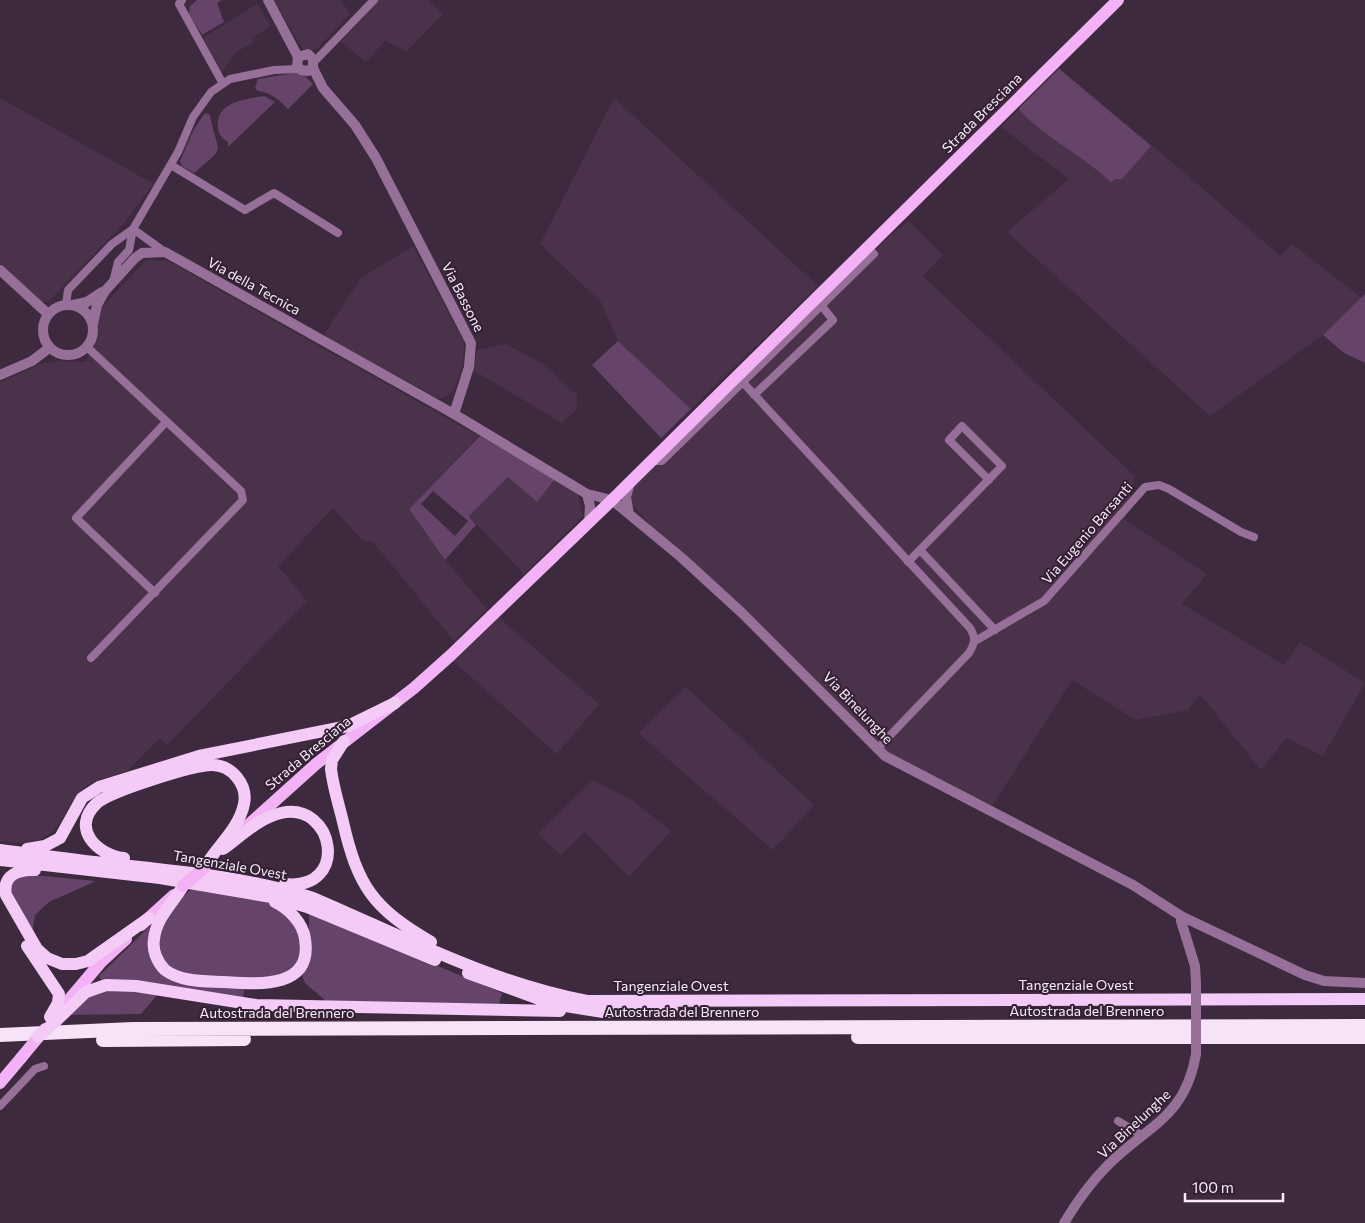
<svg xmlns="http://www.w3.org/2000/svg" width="1365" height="1223" viewBox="0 0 1365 1223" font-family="Commissioner,sans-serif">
	<rect width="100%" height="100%" fill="#3d2a3e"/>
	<path fill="#4a324b" d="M274,0H341L350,14L318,48L309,51L302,48Z
		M379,0H428L443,14L407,51L385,41L366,62L341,42Z
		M257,4L271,26L252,38L254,42L235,53L221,73L203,38Z
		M1059,68L1186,174L1280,256L1292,244L1362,298L1323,335L1210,416L1007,232L1069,179L1001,127Z
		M0,98L154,184L123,224L48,302H41L0,263Z
		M614,98L818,286L691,409L618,341L601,302L540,244Z
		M909,221L943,255L923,276L1135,476L1125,520L1207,574L1182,604L1284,665L1300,642L1365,683L1323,756L1286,738L1261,770L1200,694L1188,710L1136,720L1072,680L991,808L883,751L663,539L631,503L630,495L633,486L872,250Z
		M413,246L464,342L463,364L455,388L449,395L440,399L323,336L361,278Z
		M146,260L168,261L479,436L409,509L445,560L487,609L454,641L374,543L362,540L333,508L278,566L307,601L167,745L160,738L127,771L93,782L79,791L60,823L50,834L38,840L18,843L0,841V382L41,364L61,361L85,362L96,343L98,311Z
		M506,344L543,364L577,395V409L562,423L473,370L477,350Z
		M509,476L537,501L555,479L577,492L583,516L524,574L469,516Z
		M498,617L599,704L557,754L452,660Z
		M686,687L814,805L773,850L638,733Z
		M593,780L632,800L671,831L629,877L585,832L561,855L538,834Z"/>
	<path fill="#664368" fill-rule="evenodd" d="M197,0H222L217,3L224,22L202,35L189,14L190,6Z
		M1059,69L1151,146L1122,179H1115L1111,182C1083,156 1048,139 1021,112L1019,108Z
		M295,73L303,74L313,84L288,109C278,99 272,93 258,91L255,88L258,79Z
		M264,96L275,102L228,147V142C221,138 218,134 218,126C216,102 246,99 264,96Z
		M205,113L210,115C217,155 229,144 194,173L182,166L180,161L194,129Z
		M1365,294V363L1344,353L1323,335Z
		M618,341L691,409L661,438L592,365Z
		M480,436L555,479L537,502L508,477L469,516L476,525L445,560L409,509ZM433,491L468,521L455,536L421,504Z
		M23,874L96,881L49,902L35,915L32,935L9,890L14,881Z
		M194,886L268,903C296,917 320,957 281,975C277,977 272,981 268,981C258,983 198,979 187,976C179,975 171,968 163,965L156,937L169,910Z
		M309,912L502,993L499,1004L327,1002L305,983L301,973L309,935Z
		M150,926L148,942L157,967L244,988L243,1001L102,981L99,976Z
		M105,987L159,993L141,1014L67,1015L82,999Z"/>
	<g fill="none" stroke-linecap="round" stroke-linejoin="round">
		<path stroke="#967098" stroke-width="8" d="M182,0L179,4L222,82
			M314,62L374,0
			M171,165L245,210L274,193L338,233
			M133,229L165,252
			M113,282L118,262L129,250L133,229L178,152L193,117L211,92L230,79L274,70L299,69
			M66,305L68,290L112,244L133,229
			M87,347L241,491L243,500L91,658
			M737,376L970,628C976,638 975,643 969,653L877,749
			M754,395L833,320L821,305
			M651,461H662L874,254L867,247
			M920,550L995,630
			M908,562L1002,466L962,426L949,440L989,480
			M155,593L76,518L166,422
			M975,641L1044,601L1145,487L1159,485L1169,489L1241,532L1254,537
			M0,1106L35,1069L44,1066
			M1118,1121L1143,1136"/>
		<path stroke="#967098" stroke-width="10" d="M268,0L298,57
			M313,68L308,71L301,70L297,66L298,57L308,54L313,59V68L323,88L355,125L376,158L471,343L469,367L454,414
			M0,270L48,314
			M43 330a25 25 0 1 1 50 0a25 25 0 1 1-50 0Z
			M73,305L87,302L102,292
			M93,324L97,305L105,291L135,258L142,253L165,252L454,414L587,494L612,500L682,558L742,613L885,756L1133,885L1181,916L1305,975L1324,981L1365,983
			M0,375L32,361L49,348
			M587,494L590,506L589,523
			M629,514L626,497L630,483
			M1181,916V921L1195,966L1196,983
			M1064,1223C1076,1203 1092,1181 1108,1165C1149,1124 1185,1118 1196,1054"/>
		<path stroke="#f2b2f5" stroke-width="12" d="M246,827L316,764L414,688L451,655L612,500L1118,0
			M141,925L174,895
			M57,1014L101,962L126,939
			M0,1083L21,1058"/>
		<path stroke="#f4caf6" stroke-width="12" d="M344,741L332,760L331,769C333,787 339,805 343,822C358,887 373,908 431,942
			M27,849L45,846L60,838L82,798L99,787L199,756L348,726L395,703
			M223,849C241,836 259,818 281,813C335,801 350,891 285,884
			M0,850C40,855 81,861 121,865C186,872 250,878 313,898C402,936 491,983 587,1001L1365,999
			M124,858C97,855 70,828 97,803C111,791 193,765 212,765C232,765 248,785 244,804C239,829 216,847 204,868
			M0,860L160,878L271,897L307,907L435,960
			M35,870C19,869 2,875 6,895L37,949L47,958L62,964H76L88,961L149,918
			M183,886C173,903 156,918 154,939C152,950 157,962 165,970C181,982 204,981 224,982C256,984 313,990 305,939C303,923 289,909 275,902
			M27,946L59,994L58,1003L50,1017
			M468,973L553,1004L603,1012L672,1009
			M55,1022L86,992L106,985L136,986L256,1005L560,1011"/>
		<path stroke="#f6e3f7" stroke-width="14" d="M0,1035L133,1029L1365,1026
			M858,1037H1365
			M103,1040L244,1039"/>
		<path stroke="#967098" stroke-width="10" d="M1196,983V1054"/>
		<path stroke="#f2b2f5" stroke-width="12" d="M183,886L204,868
			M21,1058L45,1029"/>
		<path stroke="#f4caf6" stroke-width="12" d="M38,1037L55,1022"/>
	</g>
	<g text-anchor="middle" stroke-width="4" stroke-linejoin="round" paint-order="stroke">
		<g font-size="14" fill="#f8ebf8" stroke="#332034">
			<text transform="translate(982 113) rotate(-45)" y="5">Strada Bresciana</text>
			<text transform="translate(254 286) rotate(29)" y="5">Via della Tecnica</text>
			<text transform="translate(463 297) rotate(63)" y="5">Via Bassone</text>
			<text transform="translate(1087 533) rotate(-49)" y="5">Via Eugenio Barsanti</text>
			<text transform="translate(858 708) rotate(46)" y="5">Via Binelunghe</text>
			<text transform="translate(308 753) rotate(-40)" y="5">Strada Bresciana</text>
			<text transform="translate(230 865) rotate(10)" y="5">Tangenziale Ovest</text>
			<text x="1076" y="990">Tangenziale Ovest</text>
			<text x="671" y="991">Tangenziale Ovest</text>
			<text x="1087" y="1016">Autostrada del Brennero</text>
			<text x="682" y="1017">Autostrada del Brennero</text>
			<text x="277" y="1018">Autostrada del Brennero</text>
			<text transform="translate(1134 1124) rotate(-43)" y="5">Via Binelunghe</text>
		</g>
	</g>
	<path d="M1185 1193v8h98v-8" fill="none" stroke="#f8ebf8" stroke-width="2.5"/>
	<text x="1192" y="1193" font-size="15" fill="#f8ebf8" stroke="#332034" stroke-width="4" paint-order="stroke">100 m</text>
</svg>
